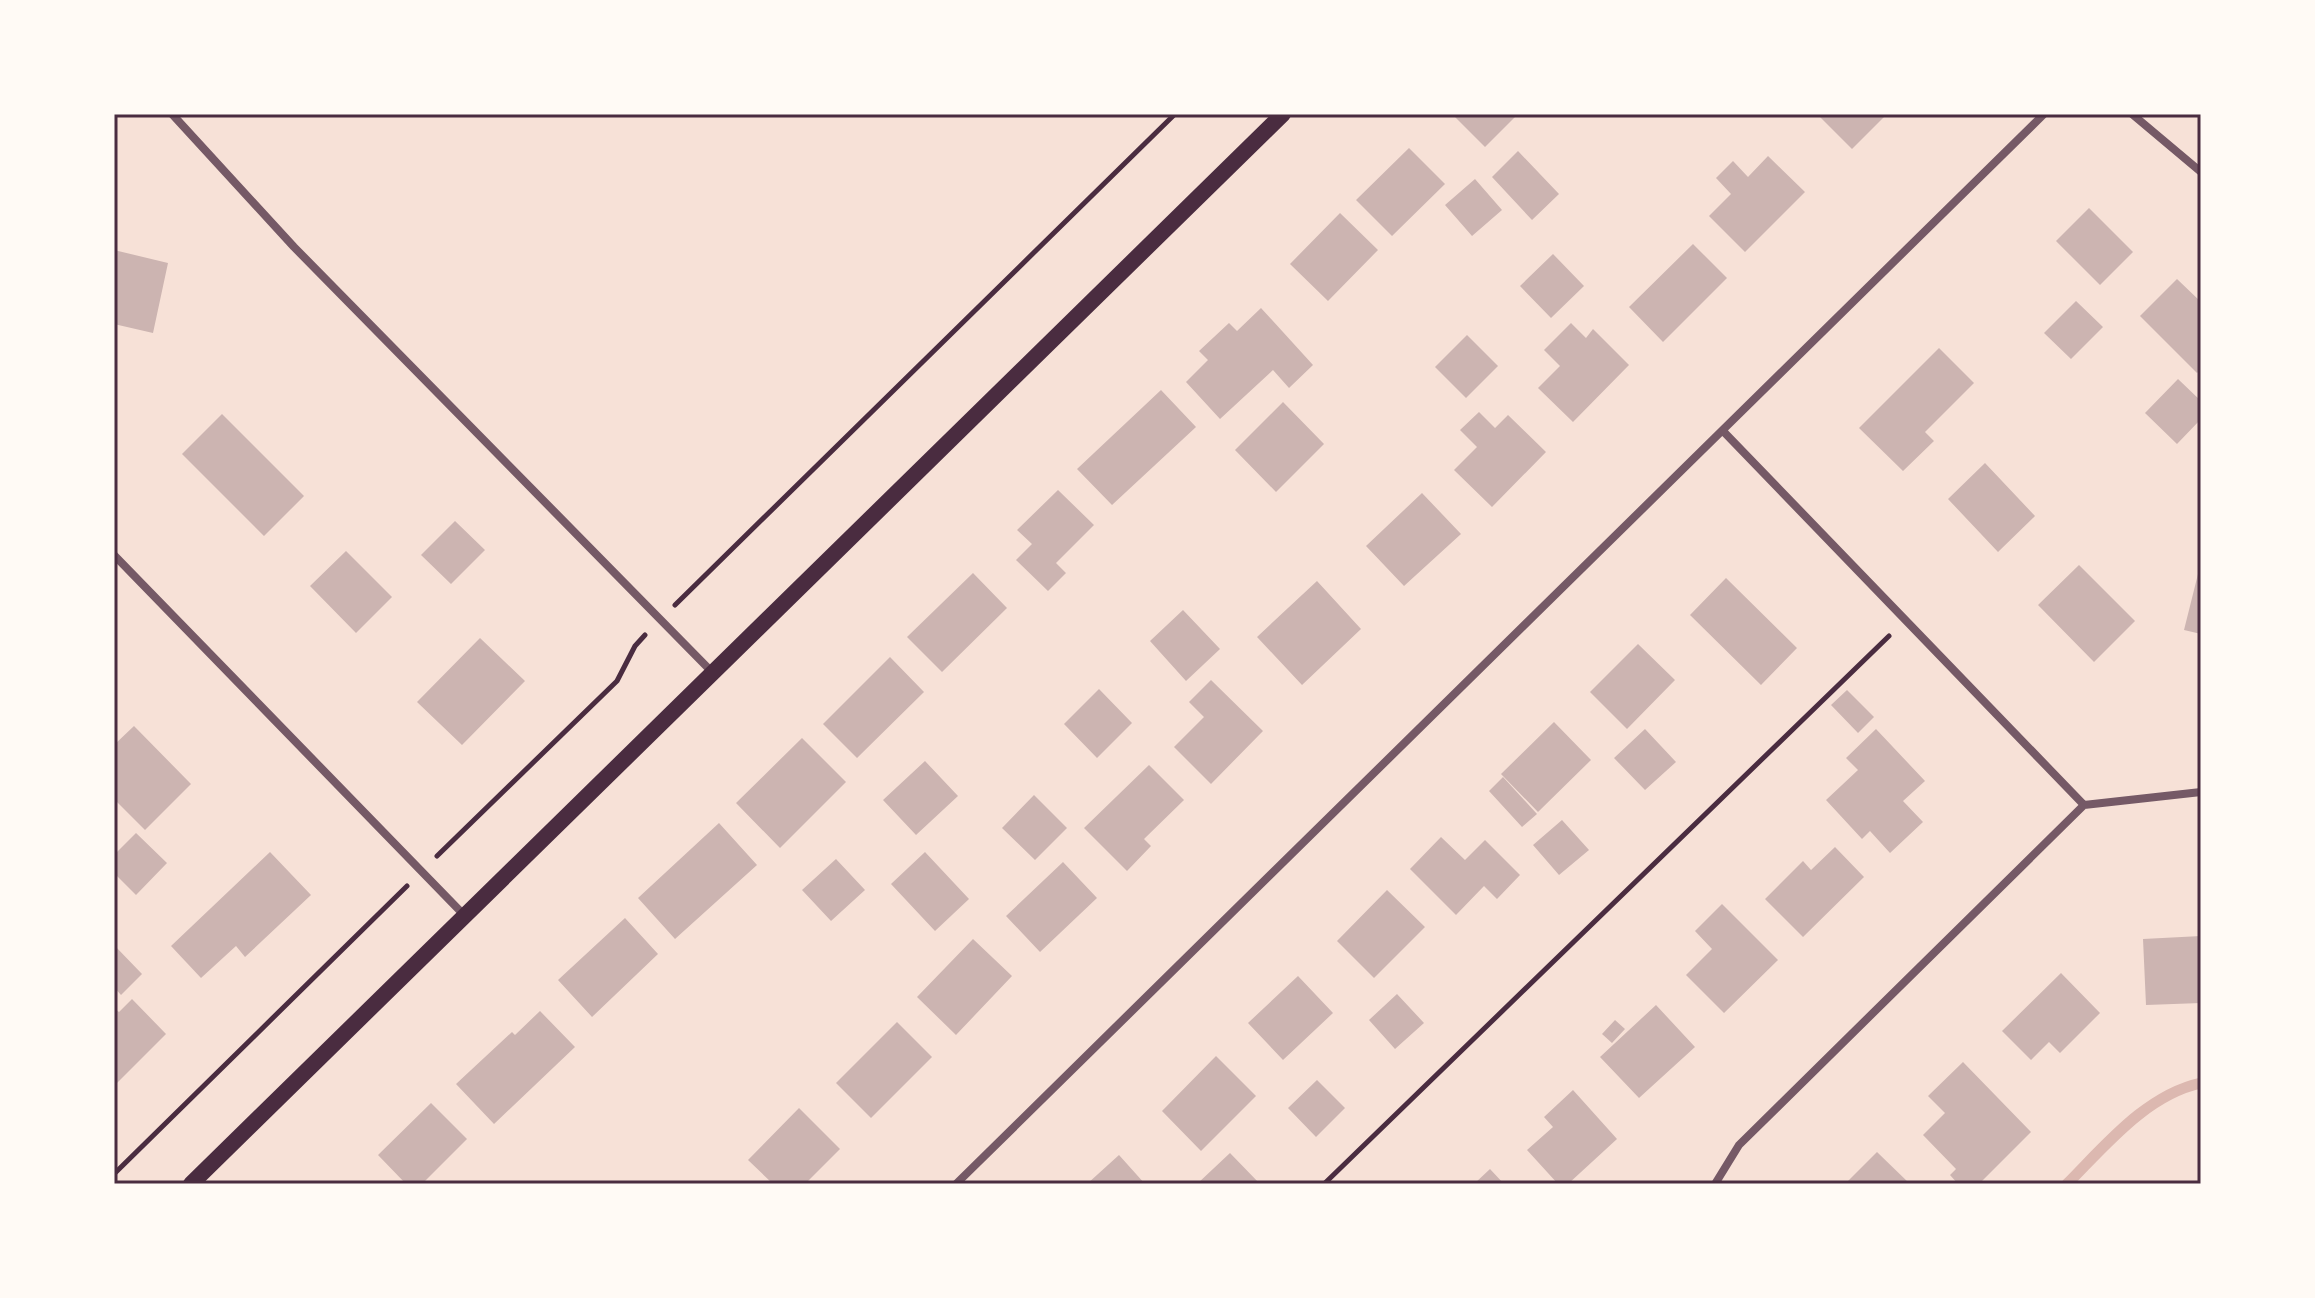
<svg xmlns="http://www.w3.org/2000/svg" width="2315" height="1298" viewBox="0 0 2315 1298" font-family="'Open Sans',sans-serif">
	<rect width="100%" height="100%" fill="#f7e1d7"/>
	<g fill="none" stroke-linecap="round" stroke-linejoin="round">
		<path stroke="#dcb8b0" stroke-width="11" d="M2067,1184C2105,1146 2146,1095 2201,1083"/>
	</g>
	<path fill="#ccb4b1" d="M1452,114H1518L1485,147Z
		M1817,114H1887L1852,149Z
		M1409,148L1445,184L1392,236L1356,200Z
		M1518,151L1559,194L1532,220L1492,177Z
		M1768,156L1805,192L1745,252L1709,216L1731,194L1716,178L1733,161L1748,177Z
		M1475,179L1502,210L1472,236L1445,205Z
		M2089,208L2133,252L2100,285L2056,241Z
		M1340,213L1378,250L1328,301L1290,264Z
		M1693,244L1727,278L1663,342L1629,307Z
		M114,250L168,263L153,333L114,324Z
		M1553,254L1584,286L1551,318L1520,286Z
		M2177,279L2201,302V369L2197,373L2140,316Z
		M2076,301L2103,327L2071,359L2044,333Z
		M1261,308L1313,365L1289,388L1273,370L1220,419L1186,382L1208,360L1199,351L1229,323L1237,331Z
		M1571,323L1586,338L1593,329L1629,365L1573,422L1538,388L1560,366L1544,350Z
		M1467,335L1498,366L1466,398L1435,367Z
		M1939,348L1974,383L1925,432L1934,441L1903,471L1859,428Z
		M2178,379L2201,401V419L2177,444L2145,413Z
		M1161,390L1196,427L1112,505L1077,469Z
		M1283,402L1324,444L1276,492L1235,450Z
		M1479,412L1495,428L1508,415L1546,452L1492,507L1454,470L1477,447L1460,430Z
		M222,414L304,496L264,536L182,454Z
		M1985,463L2035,516L1998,552L1948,499Z
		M1058,490L1094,525L1056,563L1066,573L1048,591L1016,560L1032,544L1017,530Z
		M1422,493L1461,534L1404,586L1366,546Z
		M455,521L485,550L451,584L421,555Z
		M346,551L392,597L356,633L310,586Z
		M2201,562V634L2184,630Z
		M2079,565L2135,621L2094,662L2038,605Z
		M973,573L1007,608L942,672L907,637Z
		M1726,578L1797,648L1761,685L1690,615Z
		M1317,581L1361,629L1302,685L1257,637Z
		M1183,610L1220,649L1186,681L1150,641Z
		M480,638L525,681L462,745L417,702Z
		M1638,644L1675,680L1627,729L1590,692Z
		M890,657L924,692L857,758L823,724Z
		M1211,680L1263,731L1211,784L1174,747L1204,717L1189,702Z
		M1099,689L1132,723L1097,758L1064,724Z
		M1847,690L1874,717L1858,733L1831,705Z
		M1554,722L1591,760L1538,812L1501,774Z
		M134,726L191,784L145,830L114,799V745Z
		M1645,729L1676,762L1645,790L1614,758Z
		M1876,729L1925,781L1903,801L1923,822L1890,853L1870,831L1862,839L1826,800L1858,770L1846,758Z
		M802,738L846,782L780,848L736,803Z
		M925,761L958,796L916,835L883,800Z
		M1149,765L1184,800L1144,839L1151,846L1127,871L1084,828Z
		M1503,777L1537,814L1522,827L1489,791Z
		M1034,795L1067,828L1035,860L1002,828Z
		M1562,820L1589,850L1559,875L1533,845Z
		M719,823L757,865L675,939L638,898Z
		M136,833L167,863L136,895L114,873V855Z
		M1441,837L1465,860L1485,840L1520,875L1497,899L1484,886L1456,915L1410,869Z
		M1835,847L1864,877L1803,937L1765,899L1803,861L1811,870Z
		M270,852L311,895L245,957L236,946L201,978L171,946Z
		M925,852L969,899L935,931L891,884Z
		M836,859L865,890L831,921L802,890Z
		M1063,862L1097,898L1040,952L1006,916Z
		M1387,890L1425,927L1374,978L1337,941Z
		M1722,904L1778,960L1724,1013L1686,975L1712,949L1695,931Z
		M625,918L658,954L592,1017L558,980Z
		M2201,936V1003L2146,1005L2143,939Z
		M973,939L1012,976L956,1035L917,997Z
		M114,945L142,974L121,995L114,987Z
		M2061,973L2100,1013L2060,1053L2049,1042L2031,1060L2002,1031Z
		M1298,976L1333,1013L1283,1060L1248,1023Z
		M1397,994L1424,1023L1395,1049L1369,1020Z
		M132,999L166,1034L117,1083L114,1080V1008L119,1012Z
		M1656,1005L1695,1047L1639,1098L1600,1057Z
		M540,1011L575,1047L494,1124L456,1084L512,1032L515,1035Z
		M1615,1020L1625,1029L1612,1043L1602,1034Z
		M897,1022L932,1057L871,1118L836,1083Z
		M1216,1056L1256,1096L1201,1151L1162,1111Z
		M1963,1062L2031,1132L1979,1184H1958L1950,1175L1956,1169L1923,1135L1945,1113L1928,1096Z
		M1317,1080L1345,1108L1316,1137L1288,1108Z
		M1573,1090L1617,1139L1568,1184H1558L1527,1150L1553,1127L1544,1117Z
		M431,1103L467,1139L422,1184H406L378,1155Z
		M799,1108L840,1149L805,1184H773L748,1160Z
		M1877,1152L1910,1184H1845Z
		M1230,1153L1260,1184H1197Z
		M1119,1155L1145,1184H1087Z
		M1490,1169L1504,1184H1474Z"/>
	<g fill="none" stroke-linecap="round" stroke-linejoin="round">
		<path stroke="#4a2c40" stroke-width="5" d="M675,605L1175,114
			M437,856L617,681L635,646L645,635
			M114,1174L407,886
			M1324,1184L1889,636"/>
		<path stroke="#755966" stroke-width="8" d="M172,114L294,247L711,671
			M2132,114L2201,172
			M1723,431L2084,805
			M114,555L465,916
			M2084,805L2201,792
			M956,1184L2044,114
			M1715,1184L1739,1145L2084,805"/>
		<path stroke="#4a2c40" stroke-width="16" d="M191,1184L1283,114"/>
	</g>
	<rect width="2315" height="1298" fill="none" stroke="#fffaf5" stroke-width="232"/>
	<rect x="116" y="116" width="2083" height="1066" fill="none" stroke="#4a2c40" stroke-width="3"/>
</svg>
